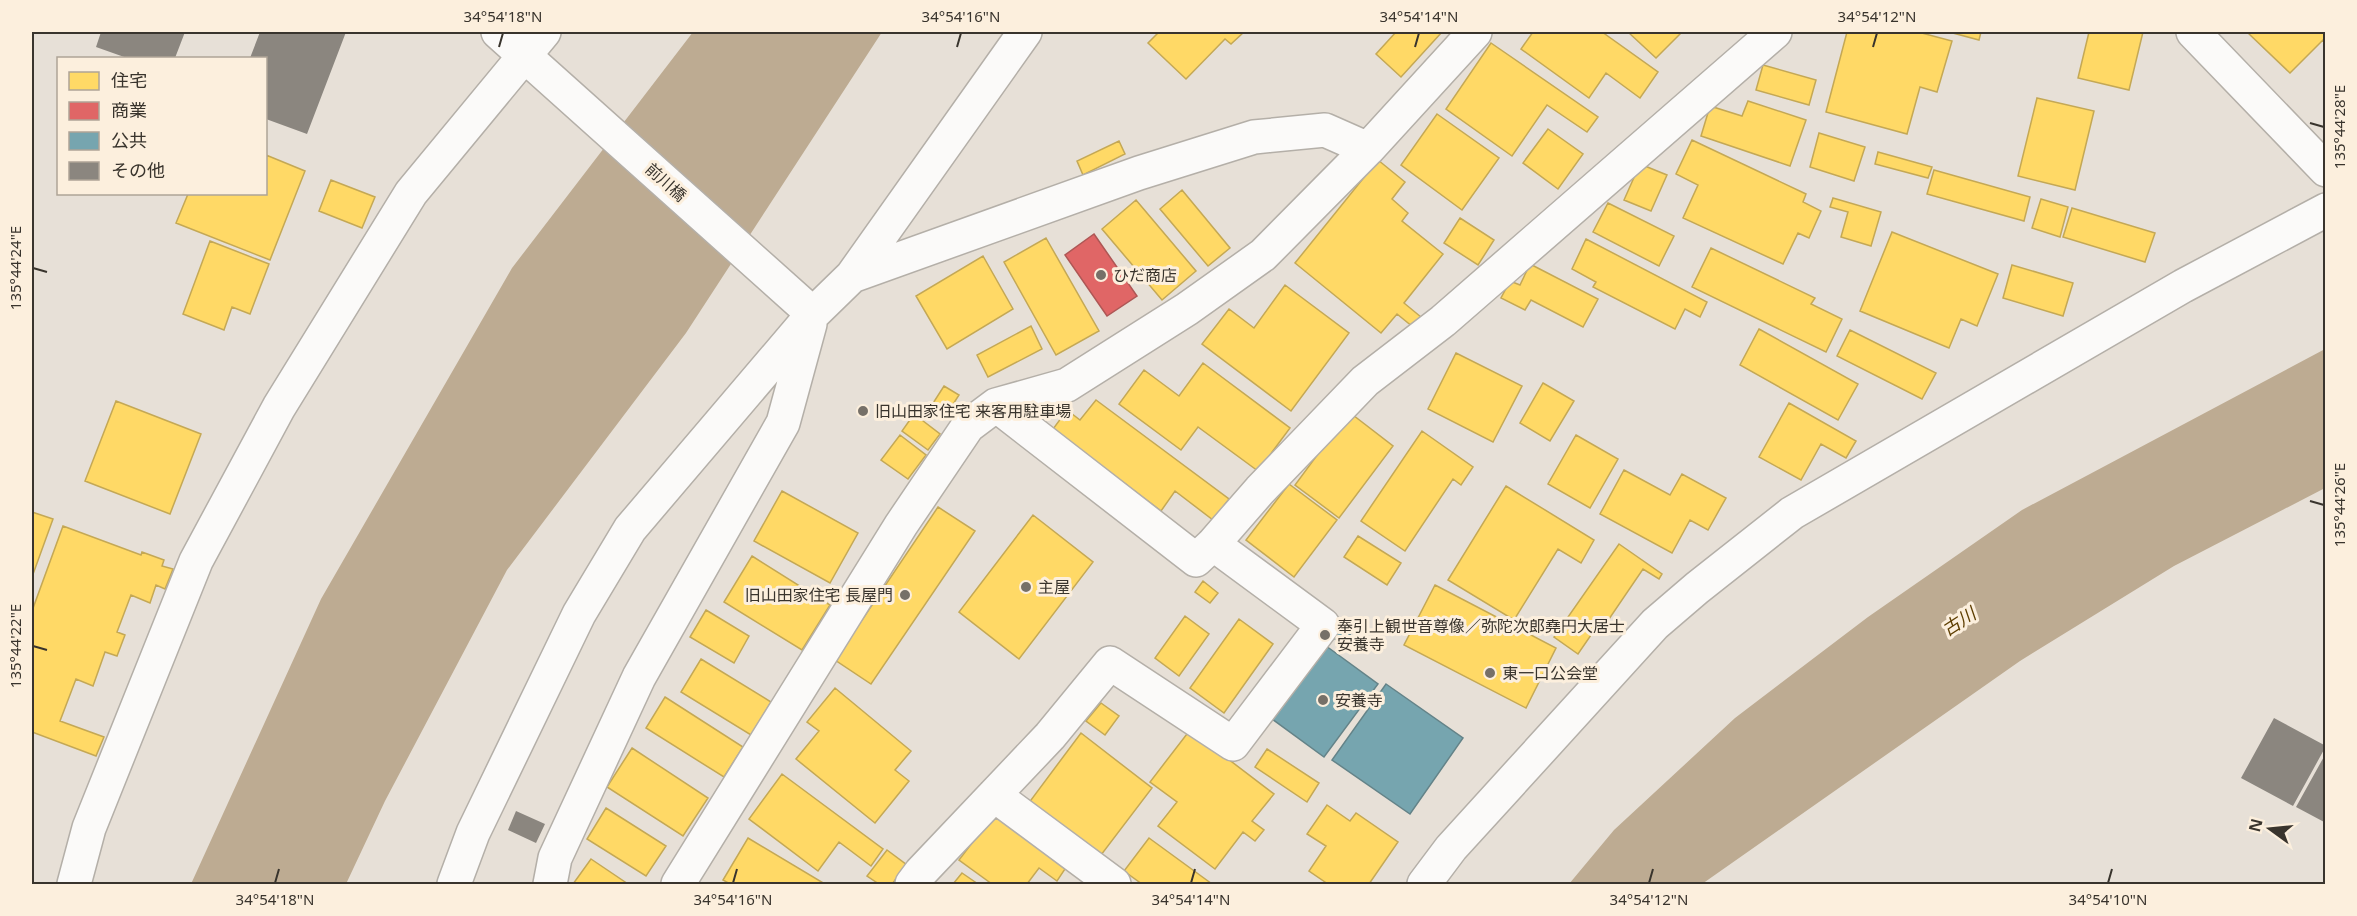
<svg xmlns="http://www.w3.org/2000/svg" width="2357" height="916" viewBox="0 0 2357 916" font-family="'Noto Sans','Noto Sans JP',sans-serif">
	<rect width="100%" height="100%" fill="#e7e0d7"/>
	<path fill="#bdab92" d="M693,32H882L686,333L507,570L385,801L346,884H191L321,599L512,268Z
		M2325,349V488L2174,566L2020,661L1702,884H1569L1614,830L1735,718L1868,617L2022,510Z"/>
	<path fill="#ffd966" stroke="#c4a855" stroke-width="1.5" d="M1159,32H1244L1231,44L1225,39L1186,79L1148,43Z
		M1396,32H1442L1401,77L1376,54Z
		M1533,32H1602L1658,72L1640,98L1606,73L1589,98L1521,49Z
		M1628,32H1682L1656,58Z
		M1847,32H1918L1952,41L1937,92L1920,87L1907,134L1826,112Z
		M1949,32H1981L1979,40Z
		M2089,32H2143L2129,90L2078,78Z
		M2247,32H2326V43L2323,40L2290,73Z
		M1491,43L1598,117L1587,132L1547,105L1512,156L1446,109Z
		M1763,65L1816,80L1809,105L1756,90Z
		M2037,98L2094,111L2075,190L2018,176Z
		M1748,101L1806,120L1790,166L1701,136L1710,106L1742,116Z
		M1437,114L1499,158L1462,210L1401,165Z
		M1548,129L1583,154L1558,189L1523,163Z
		M1819,133L1865,147L1854,181L1810,167Z
		M1692,140L1806,194L1803,202L1821,211L1809,238L1798,233L1783,264L1683,218L1698,185L1676,174Z
		M1119,141L1125,154L1083,175L1077,161Z
		M1878,152L1932,167L1928,178L1875,164Z
		M266,155L305,171L270,260L176,223L188,194H266Z
		M1378,160L1405,182L1392,199L1408,213L1402,221L1443,254L1404,303L1421,317L1413,327L1397,314L1381,333L1295,263Z
		M1640,164L1667,175L1651,211L1624,200Z
		M1934,170L2030,197L2024,221L1927,194Z
		M331,180L375,197L362,228L319,211Z
		M1182,190L1230,248L1208,266L1160,209Z
		M1833,198L1881,212L1871,246L1841,237L1848,212L1830,207Z
		M2041,199L2068,207L2060,237L2032,228Z
		M1136,200L1196,271L1162,300L1102,229Z
		M1608,203L1674,236L1659,266L1593,232Z
		M2072,208L2155,233L2145,262L2063,237Z
		M1460,218L1494,240L1478,265L1444,243Z
		M1892,232L1998,274L1977,326L1961,319L1949,348L1860,311Z
		M1046,238L1099,331L1056,355L1004,262Z
		M1586,239L1707,302L1700,317L1685,309L1675,329L1593,287L1596,282L1572,269Z
		M210,241L269,264L250,314L232,307L224,330L183,314Z
		M1711,248L1815,298L1811,304L1842,319L1826,352L1692,287Z
		M983,256L1013,309L947,349L916,296Z
		M1530,264L1598,299L1583,327L1531,300L1525,310L1501,298L1510,281L1520,285Z
		M2012,265L2073,283L2063,316L2003,298Z
		M1285,285L1349,333L1291,411L1202,344L1229,309L1254,328Z
		M1031,326L1042,349L988,377L977,355Z
		M1759,329L1858,384L1838,420L1740,365Z
		M1850,330L1936,373L1922,399L1837,356Z
		M1456,353L1522,386L1493,442L1428,409Z
		M1203,363L1290,428L1258,471L1198,427L1181,450L1119,404L1144,370L1179,396Z
		M1543,383L1574,401L1550,441L1520,423Z
		M944,386L959,395L943,420L928,411Z
		M1096,400L1229,499L1213,520L1175,491L1161,511L1053,429L1067,410L1080,420Z
		M116,401L201,434L170,514L85,481Z
		M1789,403L1856,441L1846,458L1821,444L1801,480L1759,457Z
		M1349,412L1393,446L1339,518L1295,485Z
		M914,414L940,434L928,450L902,431Z
		M1422,431L1473,467L1461,485L1453,479L1405,551L1361,521Z
		M900,435L926,455L908,479L881,460Z
		M1576,435L1618,459L1590,508L1548,484Z
		M1624,470L1670,495L1682,474L1726,498L1708,530L1690,520L1672,553L1600,514Z
		M1289,484L1337,520L1294,577L1246,540Z
		M1506,486L1594,540L1581,563L1558,549L1514,620L1448,580Z
		M782,491L858,533L830,583L754,541Z
		M938,507L975,531L871,684L835,660Z
		M32,512L53,519L32,577Z
		M1033,515L1093,562L1019,659L959,612Z
		M63,526L141,555L142,552L164,560L162,566L173,569L165,589L156,585L150,603L131,595L117,632L125,635L117,656L105,652L93,686L76,679L60,721L104,737L96,756L32,732V611Z
		M1358,536L1401,563L1387,585L1344,557Z
		M1619,544L1662,574L1659,579L1643,569L1607,622L1602,619L1578,654L1554,637Z
		M752,556L830,605L802,650L724,602Z
		M1203,581L1218,593L1210,603L1195,592Z
		M1435,585L1556,648L1526,708L1404,645Z
		M706,610L749,636L734,663L690,637Z
		M1185,616L1209,634L1179,676L1155,658Z
		M1239,619L1273,644L1224,713L1190,688Z
		M701,659L771,702L751,735L681,692Z
		M835,688L911,751L895,770L909,781L875,823L796,759L819,731L807,722Z
		M665,697L743,747L724,777L646,728Z
		M1101,703L1119,716L1105,735L1086,721Z
		M1190,730L1274,794L1252,821L1264,830L1255,841L1243,832L1215,869L1158,826L1177,802L1150,782Z
		M1081,733L1152,788L1098,859L1028,804Z
		M632,748L708,798L683,836L607,787Z
		M1267,749L1319,783L1307,802L1255,767Z
		M782,774L883,849L871,866L839,842L818,871L749,819Z
		M1327,805L1350,821L1356,813L1398,842L1369,884H1328L1309,871L1326,846L1307,834Z
		M606,808L666,846L646,876L587,839Z
		M994,814L1065,869L1057,881L1039,868L1027,884H992L959,860Z
		M748,838L825,884H730L723,880Z
		M1149,838L1212,884H1142L1124,871Z
		M887,850L907,865L892,884H879L867,876Z
		M591,859L628,884H573Z
		M962,873L978,884H953Z"/>
	<path fill="#e06666" stroke="#ae5755" stroke-width="1.5" d="M1094,234L1137,296L1107,316L1065,255Z"/>
	<path fill="#76a5af" stroke="#648388" stroke-width="1.5" d="M1346,617L1357,625L1343,644L1332,637Z
		M1322,643L1378,684L1324,757L1268,716Z
		M1386,684L1463,738L1410,814L1332,760Z"/>
	<path fill="#8b867f" d="M101,32H185L175,58H127L96,47Z
		M260,32H346L307,134L266,119V58H250Z
		M2274,718L2326,746L2293,806L2241,778Z
		M2326,753V823L2296,807Z
		M516,811L545,824L536,843L508,830Z"/>
	<g fill="none" stroke-linecap="round" stroke-linejoin="round">
		<defs>
			<path id="minor" d="M498,32L813,314
				M2193,32L2326,170
				M852,276L1139,173L1254,137L1325,130L1368,149
				M996,405L1196,560L1213,544L1260,490L1365,381L1443,321L1775,32
				M994,795L1114,884
				M74,884L89,828L196,561L279,407L411,193L544,32
				M454,884L473,833L579,614L630,529L813,314L852,276L1025,32
				M550,884L555,858L639,677L783,423L810,324
				M678,884L901,525L968,426L996,405L1067,385L1187,309L1263,255L1368,149L1475,32
				M912,884L921,872L1050,736L1110,663L1233,744L1323,625L1213,544
				M1424,884L1451,848L1655,624L1697,588L1792,513L2183,286L2326,210"/>
		</defs>
		<use href="#minor" stroke="#b4afa8" stroke-width="36"/>
		<use href="#minor" stroke="#fbfaf9" stroke-width="33"/>
	</g>
	<path fill="none" stroke="#39342d" stroke-width="2" d="M499,47L503,33M957,47L961,33M1415,47L1419,33M1873,47L1877,33M2310,123L2324,127M33,268L47,272M2310,501L2324,505M33,646L47,650M275,883L279,869M733,883L737,869M1191,883L1195,869M1649,883L1653,869M2108,883L2112,869"/>
	<g fill="#767068" stroke="#fcefdd" stroke-width="2">
		<circle cx="1101" cy="275" r="6"/>
		<circle cx="863" cy="411" r="6"/>
		<circle cx="1026" cy="587" r="6"/>
		<circle cx="905" cy="595" r="6"/>
		<circle cx="1325" cy="635" r="6"/>
		<circle cx="1490" cy="673" r="6"/>
		<circle cx="1323" cy="700" r="6"/>
	</g>
	<g text-anchor="middle" stroke-width="6" stroke-linejoin="round" paint-order="stroke">
		<g font-size="16" fill="#39342d" stroke="#fcefdd">
			<text transform="translate(666 182) rotate(42)" y="6">前川橋</text>
		</g>
		<g font-size="16" fill="#39342d" stroke="#fcefdd" text-anchor="start">
			<text x="1113" y="281">ひだ商店</text>
			<text x="875" y="417">旧山田家住宅 来客用駐車場</text>
			<text x="1038" y="593">主屋</text>
			<text x="893" y="601" text-anchor="end">旧山田家住宅 長屋門</text>
			<text x="1337" y="632">奉引上観世音尊像／弥陀次郎堯円大居士<tspan x="1337" dy="18">安養寺</tspan></text>
			<text x="1502" y="679">東一口公会堂</text>
			<text x="1335" y="706">安養寺</text>
		</g>
		<g font-size="18" font-style="italic" fill="#5f3f02" stroke="#fcefdd">
			<text transform="translate(1959 622) rotate(-33)" y="6">古川</text>
		</g>
	</g>
	<rect width="2357" height="916" fill="none" stroke="#fcefdd" stroke-width="66"/>
	<rect x="57" y="57" width="210" height="138" fill="#fcefdd" stroke="#aea497" stroke-width="1.5"/>
	<rect x="69" y="72" width="30" height="18" fill="#ffd966" stroke="#aea497" stroke-width="1.5"/>
	<text x="111" y="87" font-size="18" fill="#39342d">住宅</text>
	<rect x="69" y="102" width="30" height="18" fill="#e06666" stroke="#aea497" stroke-width="1.5"/>
	<text x="111" y="117" font-size="18" fill="#39342d">商業</text>
	<rect x="69" y="132" width="30" height="18" fill="#76a5af" stroke="#aea497" stroke-width="1.5"/>
	<text x="111" y="147" font-size="18" fill="#39342d">公共</text>
	<rect x="69" y="162" width="30" height="18" fill="#8b867f" stroke="#aea497" stroke-width="1.5"/>
	<text x="111" y="177" font-size="18" fill="#39342d">その他</text>
	<g transform="translate(2270 829) rotate(285)" stroke="#fcefdd" stroke-width="4.5" paint-order="stroke">
	<path d="M0-4.5L10 22L0 15L-10 22Z" fill="#39342d"/>
	<text y="-9" font-size="16" font-weight="bold" text-anchor="middle" fill="#39342d">N</text>
	</g>
	<rect x="33" y="33" width="2291" height="850" fill="none" stroke="#39342d" stroke-width="2"/>
	<g font-size="15" text-anchor="middle" fill="#39342d">
		<text x="503" y="22">34°54'18"N</text>
		<text x="961" y="22">34°54'16"N</text>
		<text x="1419" y="22">34°54'14"N</text>
		<text x="1877" y="22">34°54'12"N</text>
		<text transform="translate(2340 127) rotate(-90)" y="5">135°44'28"E</text>
		<text transform="translate(16 268) rotate(-90)" y="5">135°44'24"E</text>
		<text transform="translate(2340 505) rotate(-90)" y="5">135°44'26"E</text>
		<text transform="translate(16 646) rotate(-90)" y="5">135°44'22"E</text>
		<text x="275" y="905">34°54'18"N</text>
		<text x="733" y="905">34°54'16"N</text>
		<text x="1191" y="905">34°54'14"N</text>
		<text x="1649" y="905">34°54'12"N</text>
		<text x="2108" y="905">34°54'10"N</text>
	</g>
</svg>
